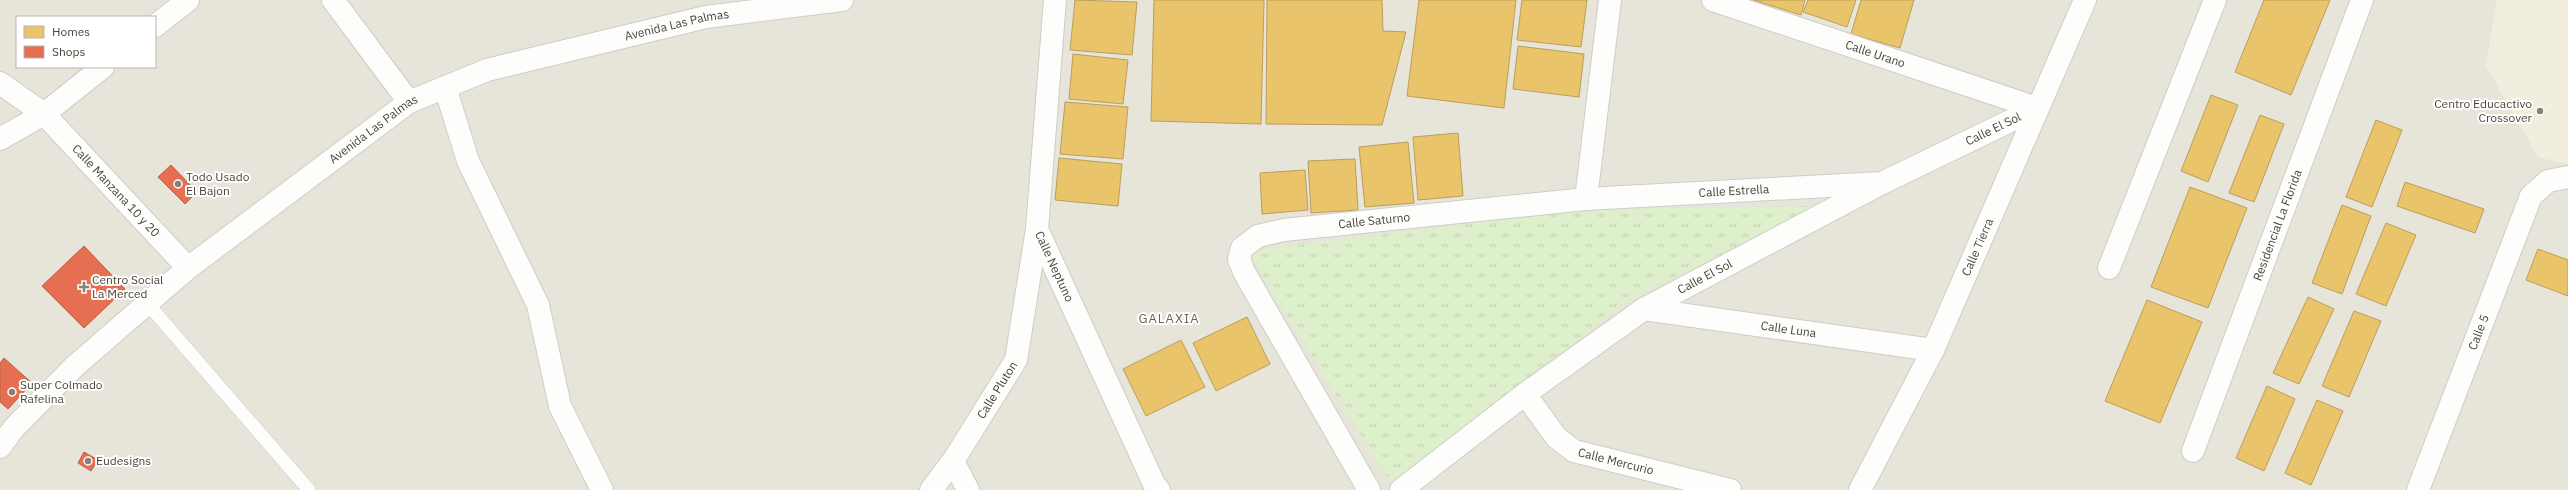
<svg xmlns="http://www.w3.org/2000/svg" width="2568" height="490" viewBox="0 0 2568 490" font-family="'IBM Plex Sans',sans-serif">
	<defs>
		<pattern id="grass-tufts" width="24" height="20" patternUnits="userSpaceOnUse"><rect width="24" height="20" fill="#deefcb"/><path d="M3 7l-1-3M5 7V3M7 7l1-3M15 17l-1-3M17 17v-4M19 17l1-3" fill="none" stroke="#c0ceaf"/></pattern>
	</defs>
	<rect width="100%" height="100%" fill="#f3f2ed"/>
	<path fill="#e7e4da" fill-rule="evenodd" d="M0,0H2568V490H0ZM17,17H155V67H17Z"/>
	<path fill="#f1eedf" d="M2497,0H2568V164L2538,157L2486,66Z"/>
	<path fill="url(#grass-tufts)" d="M1825,206L1629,299L1393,487L1247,251L1588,209Z"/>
	<path fill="#e9c46a" stroke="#ba9e5b" d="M1075,0L1137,2L1132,55L1070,50Z
		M1154,0H1264L1261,124L1151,121Z
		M1267,0H1382L1383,31L1406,32L1382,125L1266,124Z
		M1419,0H1516L1504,108L1407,96Z
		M1522,0H1587L1581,47L1517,40Z
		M1753,0H1805L1801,15Z
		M1808,0H1856L1847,27L1803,12Z
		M1861,0H1914L1900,48L1851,34Z
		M2264,0H2330L2291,95L2235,72Z
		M1518,46L1584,54L1579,97L1513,89Z
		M1073,54L1128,60L1123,104L1069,99Z
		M2211,95L2238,105L2208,182L2181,171Z
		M1065,102L1128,107L1123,159L1060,154Z
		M2260,115L2284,124L2254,202L2229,193Z
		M2376,120L2402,130L2372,207L2346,197Z
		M1458,133L1463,196L1418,200L1413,137Z
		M1408,142L1414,203L1365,207L1359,147Z
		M1059,158L1122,164L1118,206L1055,200Z
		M1355,159L1358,210L1311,213L1308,161Z
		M1305,170L1308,210L1262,214L1260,173Z
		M2405,182L2484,209L2475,233L2397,206Z
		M2190,187L2247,208L2208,308L2151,287Z
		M2342,205L2371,216L2342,294L2312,283Z
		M2386,223L2416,235L2386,306L2356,294Z
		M2538,249L2568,260V296L2526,280Z
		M2308,297L2334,309L2299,384L2273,373Z
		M2147,300L2202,322L2160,423L2105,401Z
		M2354,311L2381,321L2349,397L2322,386Z
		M1247,317L1270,364L1216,391L1193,343Z
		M1181,340L1205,387L1146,416L1123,369Z
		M2267,386L2295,399L2264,471L2236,458Z
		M2317,400L2343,411L2311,485L2285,473Z"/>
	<path fill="#e76f51" stroke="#b86249" d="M171,165L197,192L185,204L158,177Z
		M84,246L125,289L84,328L42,286Z
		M4,358L32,383L8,409L0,402V363Z
		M84,452L98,460L91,471L78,463Z"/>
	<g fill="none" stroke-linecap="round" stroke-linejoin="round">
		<defs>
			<path id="service" d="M147,303L309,490"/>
			<g id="minor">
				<path d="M333,0L409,102"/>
				<path id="s1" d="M1055,0L1037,229L1154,484L1159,490"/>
				<path id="s2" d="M1713,0L2037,108"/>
				<path d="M155,26L188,0"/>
				<path id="s3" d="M0,83L44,114L188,268"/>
				<path d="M445,87L468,161L538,305L560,406L602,490"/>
				<path d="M0,139L44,114L103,67"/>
				<path d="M1586,199L1610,0"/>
				<path d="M2109,268L2215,0"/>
				<path id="s4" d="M1644,309L1933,350"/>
				<path id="s5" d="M1525,394L1556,437L1574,451L1730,490"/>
				<path id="s6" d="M2193,451L2362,0"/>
				<path d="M953,461L968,490"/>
				<path id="s7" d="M931,490L953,461L1016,360L1037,229"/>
				<path id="s8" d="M1369,490L1244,272L1239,259L1242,248L1258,236L1284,230L1586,199L1882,183"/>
				<path id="s9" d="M1401,490L1525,394L1644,309L1882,183L2037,108"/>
				<path id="s10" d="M1860,490L1933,350L2085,0"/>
				<path id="s11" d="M2418,490L2531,196L2548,181L2568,177"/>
			</g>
			<g id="tertiary">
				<path id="s12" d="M0,447L14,428L75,366L188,268L409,102L487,70L706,17L842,0"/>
			</g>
		</defs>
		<use href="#service" stroke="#cfcdc7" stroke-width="14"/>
		<use href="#minor" stroke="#cfcdc7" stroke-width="24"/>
		<use href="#tertiary" stroke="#cfcdc7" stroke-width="24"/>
		<use href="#service" stroke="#fdfdfc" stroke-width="13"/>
		<use href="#minor" stroke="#fdfdfc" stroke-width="22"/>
		<use href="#tertiary" stroke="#fdfdfc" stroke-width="22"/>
	</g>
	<g fill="#868277" stroke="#fff" stroke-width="1.5">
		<circle cx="2540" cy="111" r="4"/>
		<circle cx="178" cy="184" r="4"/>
		<path d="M82 281h4v4h4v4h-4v4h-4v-4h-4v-4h4z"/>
		<circle cx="12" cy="392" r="4"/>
		<circle cx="88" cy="461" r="4"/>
	</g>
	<g text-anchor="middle" stroke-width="4" stroke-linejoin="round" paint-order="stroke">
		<g font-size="12" fill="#4b4537" stroke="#fff">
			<text dy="4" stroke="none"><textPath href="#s12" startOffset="816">Avenida Las Palmas</textPath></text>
			<text dy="4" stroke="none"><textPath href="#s2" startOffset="171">Calle Urano</textPath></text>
			<text dy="4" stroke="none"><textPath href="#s9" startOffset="696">Calle El Sol</textPath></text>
			<text dy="4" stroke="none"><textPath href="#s12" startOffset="492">Avenida Las Palmas</textPath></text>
			<text dy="4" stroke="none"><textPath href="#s3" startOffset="159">Calle Manzana 10 y 20</textPath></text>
			<text dy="4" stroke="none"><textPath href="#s8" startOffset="775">Calle Estrella</textPath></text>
			<text dy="4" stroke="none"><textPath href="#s8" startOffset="414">Calle Saturno</textPath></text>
			<text dy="4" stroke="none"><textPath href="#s6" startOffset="241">Residencial La Florida</textPath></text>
			<text dy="4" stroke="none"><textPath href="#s10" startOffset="270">Calle Tierra</textPath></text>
			<text dy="4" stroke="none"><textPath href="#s1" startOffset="271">Calle Neptuno</textPath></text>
			<text dy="4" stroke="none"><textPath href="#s9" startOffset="372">Calle El Sol</textPath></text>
			<text dy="4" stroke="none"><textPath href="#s4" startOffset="146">Calle Luna</textPath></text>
			<text dy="4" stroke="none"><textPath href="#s11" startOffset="169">Calle 5</textPath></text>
			<text dy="4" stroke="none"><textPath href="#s7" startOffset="120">Calle Pluton</textPath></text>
			<text dy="4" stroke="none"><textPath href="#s5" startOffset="119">Calle Mercurio</textPath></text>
		</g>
		<g font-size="12" fill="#4b4537" stroke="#fff" text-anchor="start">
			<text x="2532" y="108" text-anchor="end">Centro Educactivo<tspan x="2532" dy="14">Crossover</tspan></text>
			<text x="186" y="181">Todo Usado<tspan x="186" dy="14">El Bajon</tspan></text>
			<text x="92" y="284">Centro Social<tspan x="92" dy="14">La Merced</tspan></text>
			<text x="20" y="389">Super Colmado<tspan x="20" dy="14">Rafelina</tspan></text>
			<text x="96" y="465">Eudesigns</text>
		</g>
		<g font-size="13" letter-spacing="1" fill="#6f644d" stroke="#fff">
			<text x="1169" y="323">GALAXIA</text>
		</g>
	</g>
	<rect x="16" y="16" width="140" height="52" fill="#ffffff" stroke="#b7b5af"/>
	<rect x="24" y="26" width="20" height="12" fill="#e9c46a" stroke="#b7b5af"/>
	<text x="52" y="36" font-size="12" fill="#4b4537">Homes</text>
	<rect x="24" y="46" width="20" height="12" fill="#e76f51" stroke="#b7b5af"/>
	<text x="52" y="56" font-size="12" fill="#4b4537">Shops</text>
</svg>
